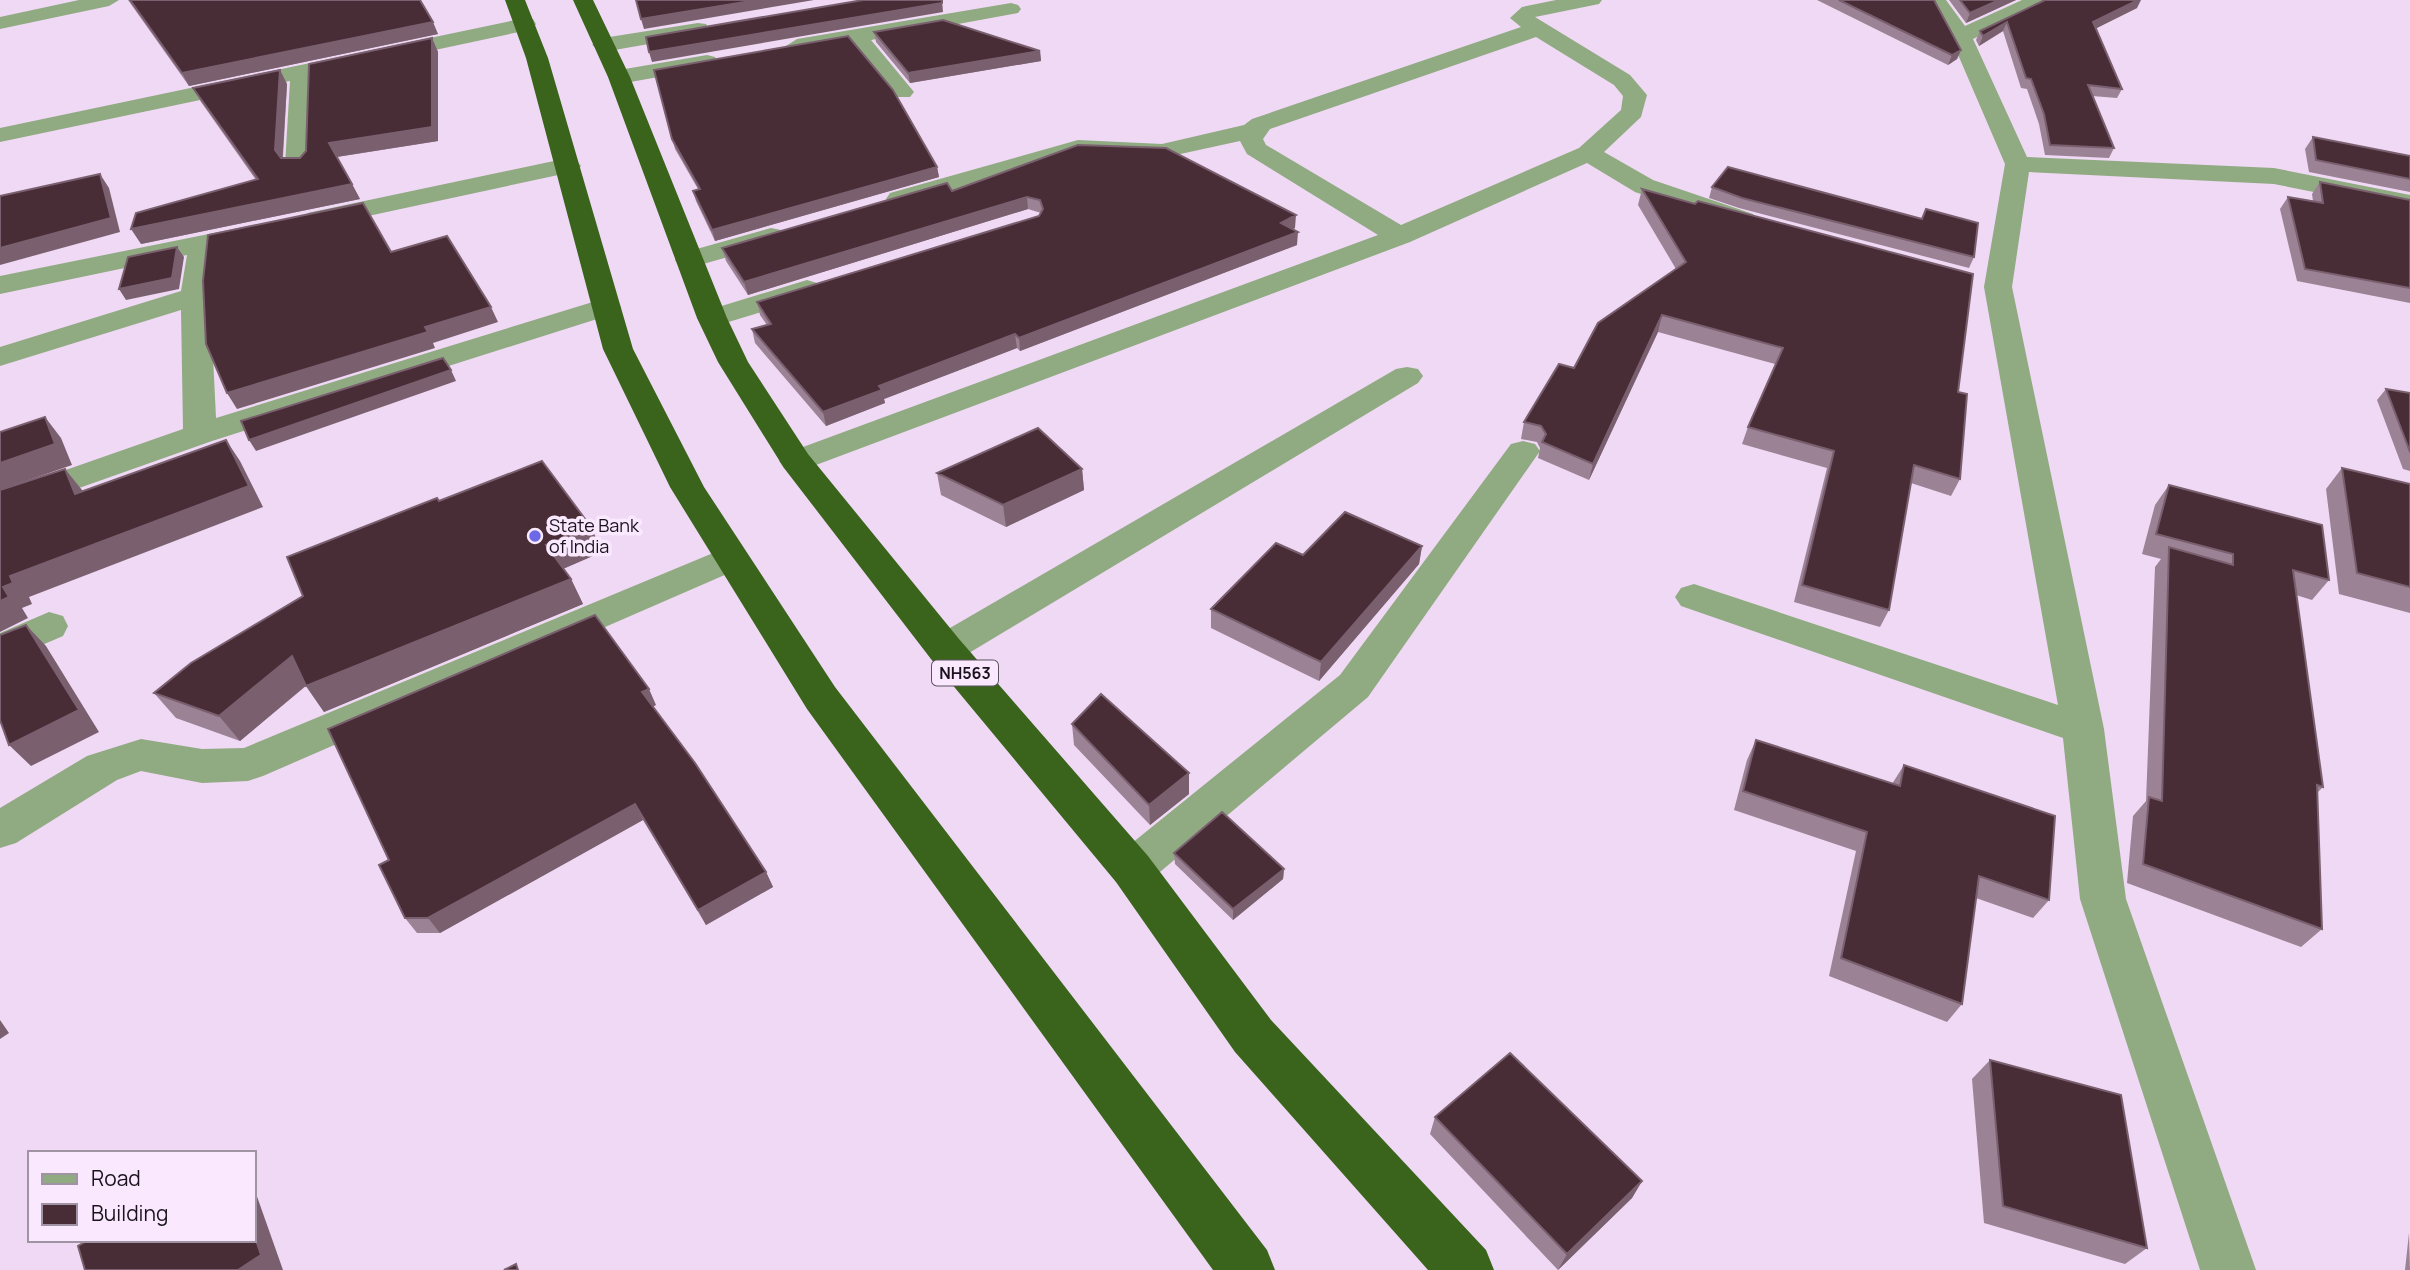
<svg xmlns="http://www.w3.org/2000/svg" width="2410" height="1270" viewBox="0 0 2410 1270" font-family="Manrope,sans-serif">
	<rect width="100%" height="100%" fill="#efd9f4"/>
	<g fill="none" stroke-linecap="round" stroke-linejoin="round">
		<path fill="#90aa82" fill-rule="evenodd" d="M79,0H119L109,6L0,29V17Z
			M1556,0H1602L1599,4L1535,17L1630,75L1647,95L1641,117L1604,152L1653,180L1753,214L1756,220L1753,226H1733L1635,192L1587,163L1410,242L808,468L796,472L784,468L779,461L784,454L1378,235L1247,154L1240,141L1162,158L1079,155L899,207L890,205L886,199L890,193L1078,140L1162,144L1244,125L1252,119L1521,27L1510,18L1522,7ZM1536,37L1614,85L1623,96L1621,110L1579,148L1401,225L1266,145L1263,139L1270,129Z
			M1926,0H1946L1965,26L2022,0H2049L2046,4L1973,39L2027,157L2274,168L2410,195V211L2274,184L2029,172L2012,287L2104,729L2126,899L2256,1270H2200L2080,899L2063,738L1681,606L1675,597L1681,588L1694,584L2058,705L1984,287L2005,164L1950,36Z
			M1011,3L1018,5L1021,9L1018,13L871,40L914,92L910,97H894L850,43L797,53L786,46L797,39Z
			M525,18L533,19L536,24L533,29L313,76L311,165L307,170H289L285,165L290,81L0,142V128Z
			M698,23L706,24L709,29L706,34L603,52L592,45L603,38Z
			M707,55L715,57L718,62L715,67L619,84L608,77L619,70Z
			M568,158L577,161L581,166L577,171L317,227L308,225L304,219L308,213L317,211Z
			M258,224L268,226L272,232L268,238L215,249L210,296L216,418L596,301L606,298L616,301L621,307L616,313L212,441L0,516V493L183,429L181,310L0,366V347L181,291L187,255L0,294V276Z
			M771,228L781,230L785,236L781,242L689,268L679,266L675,260L679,254Z
			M807,280L817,283L821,289L817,295L712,327L702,324L697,318L702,312Z
			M1407,367L1418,369L1423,376L1418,383L959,659L945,663L931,659L926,649L931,639L1396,369Z
			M1523,441L1535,444L1540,451L1368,697L1148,882L1132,888L1116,882L1109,869L1116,856L1340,675L1511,444Z
			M730,546L743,549L748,558L743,567L263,776L248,781L202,783L141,771L117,780L16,843L0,848V808L87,756L141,739L202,749L244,748Z
			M49,612L63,616L68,626L63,636L0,663V633Z"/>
		<path fill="#3a641c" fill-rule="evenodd" d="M505,0H525L548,58L633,349L704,487L835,687L1267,1250L1275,1270H1213L807,709L670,487L603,349L526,58Z
			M573,0H593L630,77L727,318L748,362L808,454L959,639L1148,856L1271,1020L1486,1250L1494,1270H1428L1235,1052L1116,882L931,659L784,468L718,362L697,318L608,77Z"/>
	</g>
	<path fill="#9c8295" d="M128,0H420L438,34L189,86Z
		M1817,0H1934L1961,50L1957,59L1948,65Z
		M1949,0H2016L1966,23Z
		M2045,0L2137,8L2096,28L2122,89L2117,98L2092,96L2114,148L2109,158L2045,155L2039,124L2027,89L2021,88L2003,31L1979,46L1976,40L1980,31Z
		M874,32L1040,51L1041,61L910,83L876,42Z
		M432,38L438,52V141L337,157L360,199L141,244L256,180L201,102L193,88L280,70L287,84L283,158H300Z
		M654,70L937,167L939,177L715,241L696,201L693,191L698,189L675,149Z
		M2313,137L2410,156V192L2309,172L2305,149Z
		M1078,145L1295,228L1293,229L1297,245L1020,351L1017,348L884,399L885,403L826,426L755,343L752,329L767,325L760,315L757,302L1039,216L1041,213L1028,209L748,295L726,261L722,248L952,191Z
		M2320,182L2410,200V303L2297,281L2280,209L2288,197L2313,201L2312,194Z
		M1712,187L1974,257L1969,268L1739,208L1709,198Z
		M1642,189L1958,392L1960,479L1951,496L1911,483L1889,610L1880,627L1794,602L1827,468L1742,444L1748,427L1775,364L1658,332L1589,480L1538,458L1540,448L1537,442L1521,439L1524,422L1574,368L1676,269L1638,205Z
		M2386,389L2410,393V471L2403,469L2377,400Z
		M2342,468L2410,484V613L2339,594L2326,489Z
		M1082,469L1084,490L1006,527L941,495L937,473Z
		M2169,485L2329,580L2312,600L2296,595L2323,787L2317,793L2322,929L2301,947L2127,883L2133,816L2146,801L2155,567L2161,559L2142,554L2155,505Z
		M439,501L591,527L602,552L563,569L571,579L583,604L324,712L306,686L240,741L176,718L154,693L303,596Z
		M1422,546L1419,564L1319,681L1211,628V609L1303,555Z
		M656,705L652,707L766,872L773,887L706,925L643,820L440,933H417L405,918L389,860L328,729Z
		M1072,724L1189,773V794L1150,825L1074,745Z
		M1756,740L1892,784L1904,765L2049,900L2033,918L1976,898L1962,1004L1947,1022L1829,976L1856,851L1734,810L1747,760Z
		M1174,853L1284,869L1283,879L1233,920L1175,864Z
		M1990,1060L2147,1248L2125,1264L1984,1223L1972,1079Z
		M1435,1117L1642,1181L1632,1198L1558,1270L1430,1134Z
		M2409,1233L2410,1270H2405Z"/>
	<path fill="#7a606f" d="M757,0H814L644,29L641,19Z
		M942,0L943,12L652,62L649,52Z
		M1999,0H2016L1966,23L1970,13Z
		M2138,0H2141L2137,8L2089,32L2093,22Z
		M433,22L438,34L189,86L182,73Z
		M2007,22L2003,31L1979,46L1983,36Z
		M432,38L438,52V141L336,157L329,143Z
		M1961,50L1957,59L1948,65L1952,55Z
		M1040,51L1041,61L910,83L908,73Z
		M280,70L287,84L282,165L275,150Z
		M937,167L939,177L715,241L712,230Z
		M100,174L109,188L120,232L0,265V248Z
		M352,184L360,199L141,244L131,229Z
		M1027,197L1028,209L748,295L744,282Z
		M1296,215L1295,228L1281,235V223Z
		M1298,232L1297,245L1020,351L1019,338Z
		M177,247L184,257L179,289L126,300L119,289Z
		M491,307L498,322L433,343L435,348L237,409L227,393L425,327Z
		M1662,315L1658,332L1589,480L1593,464Z
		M1015,334L1017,348L884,399L885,403L826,426L823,412L879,386Z
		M451,370L456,381L256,451L249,440Z
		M45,417L61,438L72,465L0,490V463Z
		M226,440L240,461L263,507L29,597L32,604L22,608L28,618L0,632V601L3,587L10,576Z
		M65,469L82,490L92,516L75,494Z
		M1082,469L1084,490L1006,527L1003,505Z
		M591,527L602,552L558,571L546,545Z
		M1422,546L1419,564L1319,681L1321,662Z
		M571,579L583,604L324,712L306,686Z
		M26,625L46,646L99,732L31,766L9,745Z
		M292,656L310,682L240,741L219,716Z
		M649,689L656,705L649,708L642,692Z
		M1189,773V794L1150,825L1149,805Z
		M635,804L643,820L440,933L428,918Z
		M1284,869L1283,879L1233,920V909Z
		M766,872L773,887L706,925L698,910Z
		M0,1020L9,1033L0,1039Z
		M1642,1181L1632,1198L1558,1270L1567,1254Z
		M254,1188L283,1270H238L254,1234Z"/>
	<path fill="#482c36" stroke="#7a606f" stroke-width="2" d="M130,0H420L433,22L182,73Z
		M636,0H757L641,19Z
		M863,0H942V3L649,52L646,37Z
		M1839,0H1934L1961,50L1952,55Z
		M1960,0H1999L1970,13Z
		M2045,0H2138L2093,22L2122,89L2088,85L2114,148L2050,145L2044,114L2031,79L2026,78L2007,22L1983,36L1980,31Z
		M943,20L1040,51L908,73L874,32Z
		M848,36L893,90L937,167L712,230L693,191L700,189L672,139L654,70Z
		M432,38V127L329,143L352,184L131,229L136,213L258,179L193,88L280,70L275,150L281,158H300L306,151L309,64Z
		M2313,137L2410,156V179L2316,160Z
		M1078,145L1166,148L1296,215L1281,223L1298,232L1019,338L1015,334L879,386L882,390L823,412L752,329L771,324L757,302L1039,216L1043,209L1040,200L1027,197L744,282L722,248L947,183L952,191Z
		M1728,167L1922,219L1926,209L1978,223L1974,257L1742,198L1712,187Z
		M100,174L111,218L0,248V196Z
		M2320,182L2410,200V288L2305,269L2288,197L2323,203Z
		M1642,189L1695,204L1698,201L1973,274L1958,392L1967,394L1960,479L1914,465L1889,610L1802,585L1834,451L1748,427L1783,348L1662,315L1593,464L1542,442L1546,434L1541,426L1524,422L1559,364L1574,368L1598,323L1686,262Z
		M363,203L391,252L447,236L491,307L425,327L428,332L227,393L206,344L203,281L208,235Z
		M177,247L172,278L119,289L128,257Z
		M443,358L451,370L249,440L241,421Z
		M2386,389L2410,393V452Z
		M45,417L55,444L0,463V432Z
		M1038,428L1082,469L1003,505L937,473Z
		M226,440L249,486L10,576L13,583L3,587L9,597L0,601V490L65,469L75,494Z
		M542,461L591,527L546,545L571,579L306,686L292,656L219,716L154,693L191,663L303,596L287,557L437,498L439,501Z
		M2342,468L2410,484V587L2357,573Z
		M2169,485L2322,525L2329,580L2293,570L2323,787L2317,785L2322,929L2143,864L2149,797L2162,801L2169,547L2233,565V554L2156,534Z
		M1345,512L1422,546L1321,662L1211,609L1276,543L1303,555Z
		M595,615L649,689L642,692L695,763L766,872L698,910L635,804L428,918H405L379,865L389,860L328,729Z
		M26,625L79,710L9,745L0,720V635Z
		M1101,694L1189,773L1149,805L1072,724Z
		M1756,740L1900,786L1904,765L2055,816L2049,900L1979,876L1962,1004L1841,958L1867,832L1743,791Z
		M1222,812L1284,869L1233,909L1174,853Z
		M1510,1053L1642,1181L1567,1254L1435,1117Z
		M1990,1060L2121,1095L2147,1248L2003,1206Z
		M254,1234L261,1255L238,1270H85L78,1246L88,1240H254Z
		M516,1264L518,1270H504Z"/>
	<circle fill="#6b69e3" stroke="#f9e8fe" stroke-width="2.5" cx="535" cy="536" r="7"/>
	<g text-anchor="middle" stroke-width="7" stroke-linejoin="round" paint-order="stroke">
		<rect fill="#f9e8fe" stroke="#5d5360" stroke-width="2" x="932" y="660.5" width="66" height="25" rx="5"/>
		<g font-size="16" font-weight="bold" fill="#1a131c">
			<text x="965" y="679">NH563</text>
		</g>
		<g font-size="18" fill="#1a131c" stroke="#f9e8fe" text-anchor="start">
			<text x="549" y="532">State Bank<tspan x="549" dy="21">of India</tspan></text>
		</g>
	</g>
	<rect x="28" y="1151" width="228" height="91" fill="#f9e8fe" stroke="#a093a4" stroke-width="2"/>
	<rect x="42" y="1174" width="35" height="10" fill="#90aa82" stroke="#a093a4" stroke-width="2"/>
	<text x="91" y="1186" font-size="21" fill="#1a131c">Road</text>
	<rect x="42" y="1204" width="35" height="21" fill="#482c36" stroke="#a093a4" stroke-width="2"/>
	<text x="91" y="1221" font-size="21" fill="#1a131c">Building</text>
</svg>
